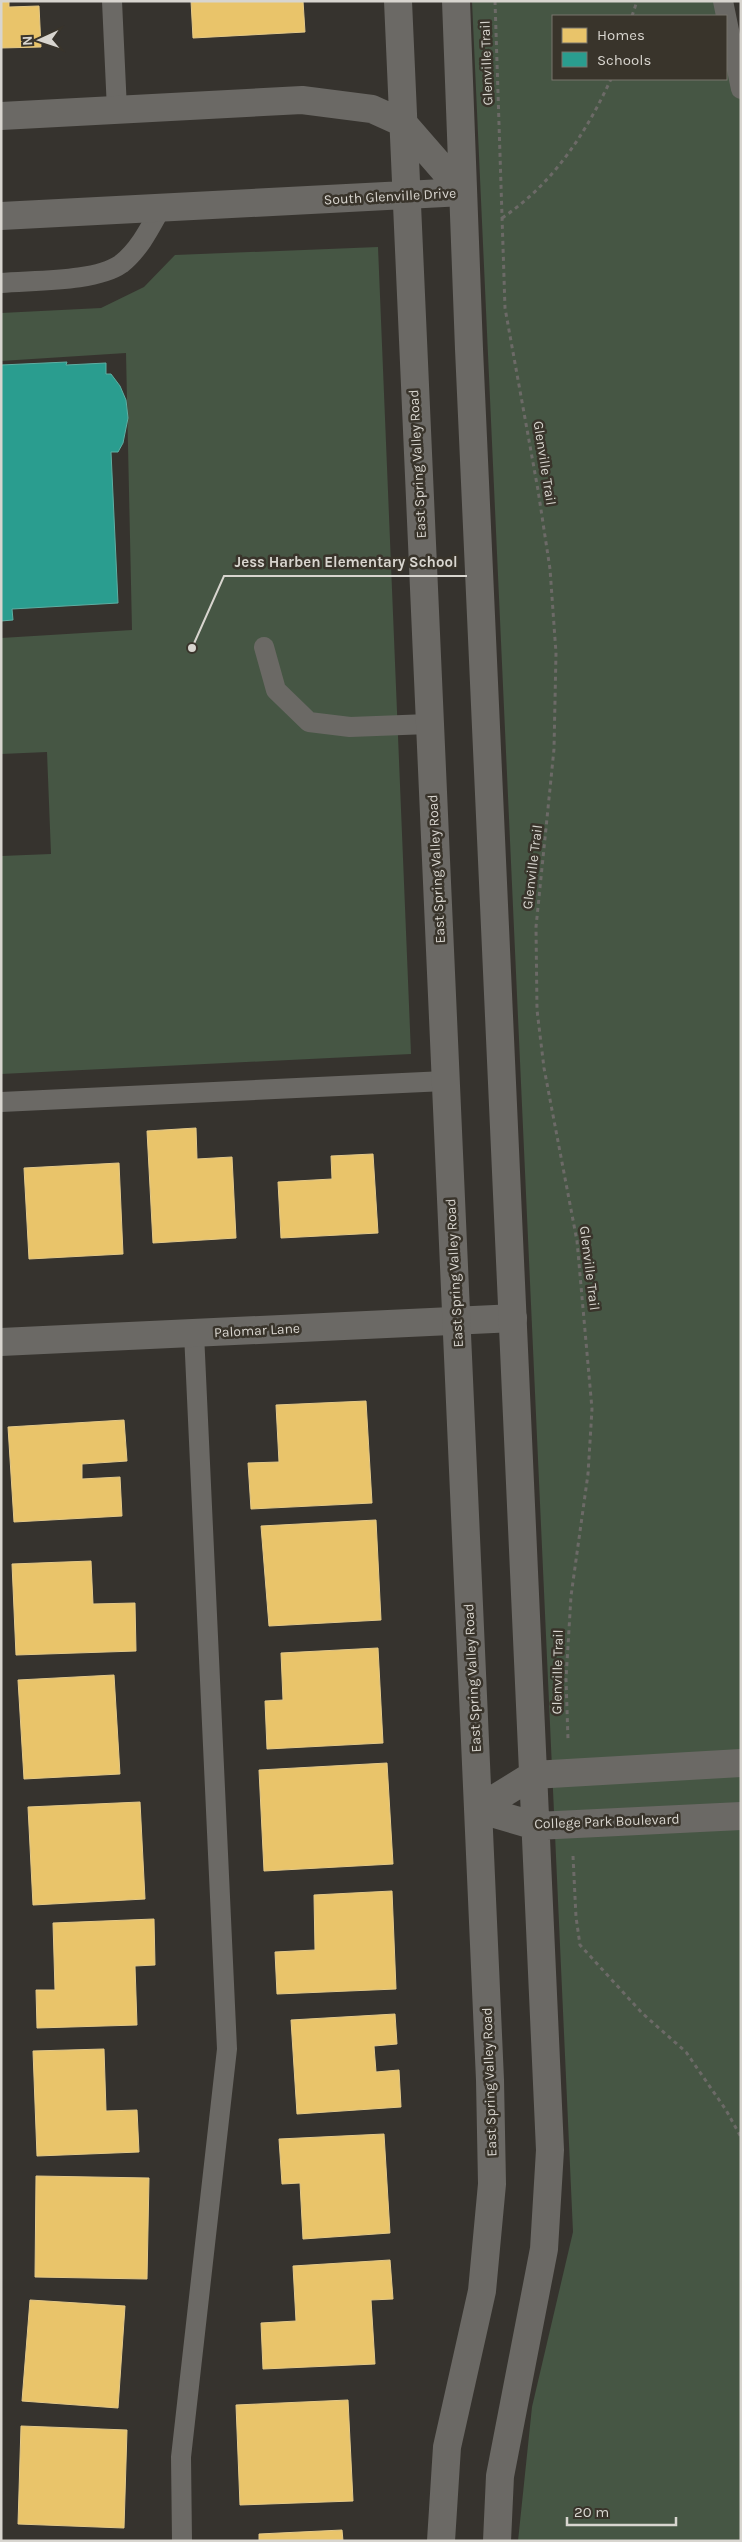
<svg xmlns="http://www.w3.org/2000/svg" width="742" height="2542" viewBox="0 0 742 2542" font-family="Karla,sans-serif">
	<rect width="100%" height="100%" fill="#36332e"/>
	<path fill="#465644" d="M472,1H722L725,16H553V79H726V19L741,103V2541H518L532,2407L573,2232Z
		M378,247L411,1054L1,1074V856L51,854L47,752L1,754V638L132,630L126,353L1,361V313L101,308L144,287L175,255Z"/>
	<path fill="#e9c46a" stroke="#e4c988" d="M1,1H9V7L39,6L41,47L1,48Z
		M191,1H303L305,32L193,38Z
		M196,1128L197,1159L232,1157L236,1238L153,1243L147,1131Z
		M373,1154L378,1233L281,1238L278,1182L332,1179L331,1156Z
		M119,1163L123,1254L29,1259L24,1168Z
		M366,1401L372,1503L251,1509L248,1463L279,1462L276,1405Z
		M124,1420L127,1461L82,1464V1479L120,1477L122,1516L14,1522L8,1427Z
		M376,1520L381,1620L269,1626L261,1526Z
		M91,1561L93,1604L135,1603L136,1651L16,1655L12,1564Z
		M378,1648L383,1743L267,1749L265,1701L283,1700L281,1653Z
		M114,1675L120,1774L24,1779L18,1680Z
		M387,1763L393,1864L264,1871L259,1770Z
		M140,1802L145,1899L33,1905L28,1807Z
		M392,1891L396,1989L277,1994L275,1952L315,1950L314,1895Z
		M154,1919L155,1965L135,1966L137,2025L37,2028L36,1990H55L53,1923Z
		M395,2014L397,2044L374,2046L376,2072L399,2070L401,2107L297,2114L291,2020Z
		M104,2049L106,2111L137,2110L139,2152L37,2156L33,2051Z
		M384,2134L390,2233L303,2239L300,2183L282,2184L279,2139Z
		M36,2176L149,2178L147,2279L35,2277Z
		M390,2260L393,2299L371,2300L375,2364L263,2369L261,2323L296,2321L293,2266Z
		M30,2300L125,2306L118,2408L22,2401Z
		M348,2400L353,2501L240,2505L236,2405Z
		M21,2426L127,2430L124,2528L18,2524Z
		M342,2530L343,2541H259V2534Z"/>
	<path fill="#2a9d8f" stroke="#5eaea2" d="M67,362L66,365L106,363V374H111L120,386L126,400L128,418L123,443L118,452H111L118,603L12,609L13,620L1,621V365Z"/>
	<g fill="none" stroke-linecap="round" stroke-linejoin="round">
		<path stroke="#6c6a67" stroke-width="3" stroke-dasharray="4 4" stroke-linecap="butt" d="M495,1L505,308L538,490L550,569L556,653L554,749L536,927L537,1010L544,1068L577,1241L592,1409L588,1474L571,1596L566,1679L568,1740
			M632,16L637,1
			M502,218C553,184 586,133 611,79
			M573,1856L576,1917L580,1945L642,2013L686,2052L726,2110L741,2137"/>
		<path stroke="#6b6965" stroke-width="20" d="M112,1L117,110
			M723,1L741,89
			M1,283C33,280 96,282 121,264C139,250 150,228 161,208
			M264,647L276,690L309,722L350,727L429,724
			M1,1102L445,1081
			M182,2541L181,2457L227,2049L194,1333"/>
		<path stroke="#6b6965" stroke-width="28" d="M1,1342L513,1318"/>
		<path stroke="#6b6965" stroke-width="28" d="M398,1L490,2080L492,2184L482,2291L447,2447L441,2541
			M456,1L469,349L550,2150L544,2249L500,2476L497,2541
			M1,116L302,100L372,109L403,123L463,192
			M1,216L463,192
			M478,1809L533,1775L741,1763
			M478,1809L536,1826L741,1816"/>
	</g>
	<g text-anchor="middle" stroke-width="5" stroke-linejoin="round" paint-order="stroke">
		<g font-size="14" fill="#d8d5cf" stroke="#39342b">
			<text transform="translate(486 63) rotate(-92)" y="5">Glenville Trail</text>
			<text transform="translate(390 196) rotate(-3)" y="5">South Glenville Drive</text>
			<text transform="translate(545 463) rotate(81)" y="5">Glenville Trail</text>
			<text transform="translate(417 464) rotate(-93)" y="5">East Spring Valley Road</text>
			<text transform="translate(532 867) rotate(-83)" y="5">Glenville Trail</text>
			<text transform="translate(436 869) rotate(-93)" y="5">East Spring Valley Road</text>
			<text transform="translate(590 1268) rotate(83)" y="5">Glenville Trail</text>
			<text transform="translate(454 1273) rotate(-93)" y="5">East Spring Valley Road</text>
			<text transform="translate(257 1330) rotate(-3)" y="5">Palomar Lane</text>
			<text transform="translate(557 1672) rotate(-89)" y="5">Glenville Trail</text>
			<text transform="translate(472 1678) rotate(-93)" y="5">East Spring Valley Road</text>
			<text transform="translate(607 1821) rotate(-2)" y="5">College Park Boulevard</text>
			<text transform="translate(489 2082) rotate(-92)" y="5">East Spring Valley Road</text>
		</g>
	</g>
	<path fill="none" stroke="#d8d5cf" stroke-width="2" d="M192 648L224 576H467"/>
	<circle fill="#d8d5cf" stroke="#39342b" stroke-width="2" cx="192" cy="648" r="5"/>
	<g font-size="15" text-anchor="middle" font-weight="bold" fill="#d8d5cf" stroke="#39342b" stroke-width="5" stroke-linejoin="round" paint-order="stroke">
		<text x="346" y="567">Jess Harben Elementary School</text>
	</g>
	<rect width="742" height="2542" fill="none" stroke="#d8d5cf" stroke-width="5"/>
	<rect x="552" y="15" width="175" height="65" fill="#39342b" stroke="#79746d"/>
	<rect x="562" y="28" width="25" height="15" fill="#e9c46a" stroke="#79746d"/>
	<text x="597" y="40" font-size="15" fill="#d8d5cf">Homes</text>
	<rect x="562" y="52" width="25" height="15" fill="#2a9d8f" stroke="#79746d"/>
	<text x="597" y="65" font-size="15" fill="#d8d5cf">Schools</text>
	<g transform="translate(40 40) rotate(267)" stroke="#39342b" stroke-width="4" paint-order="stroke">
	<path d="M0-4L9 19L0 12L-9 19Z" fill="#d8d5cf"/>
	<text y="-8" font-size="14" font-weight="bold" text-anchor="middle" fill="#d8d5cf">N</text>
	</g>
	<path d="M567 2517v8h109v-8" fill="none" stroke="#d8d5cf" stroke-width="2.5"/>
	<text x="574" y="2517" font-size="15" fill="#d8d5cf" stroke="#39342b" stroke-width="4" paint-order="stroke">20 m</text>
</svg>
